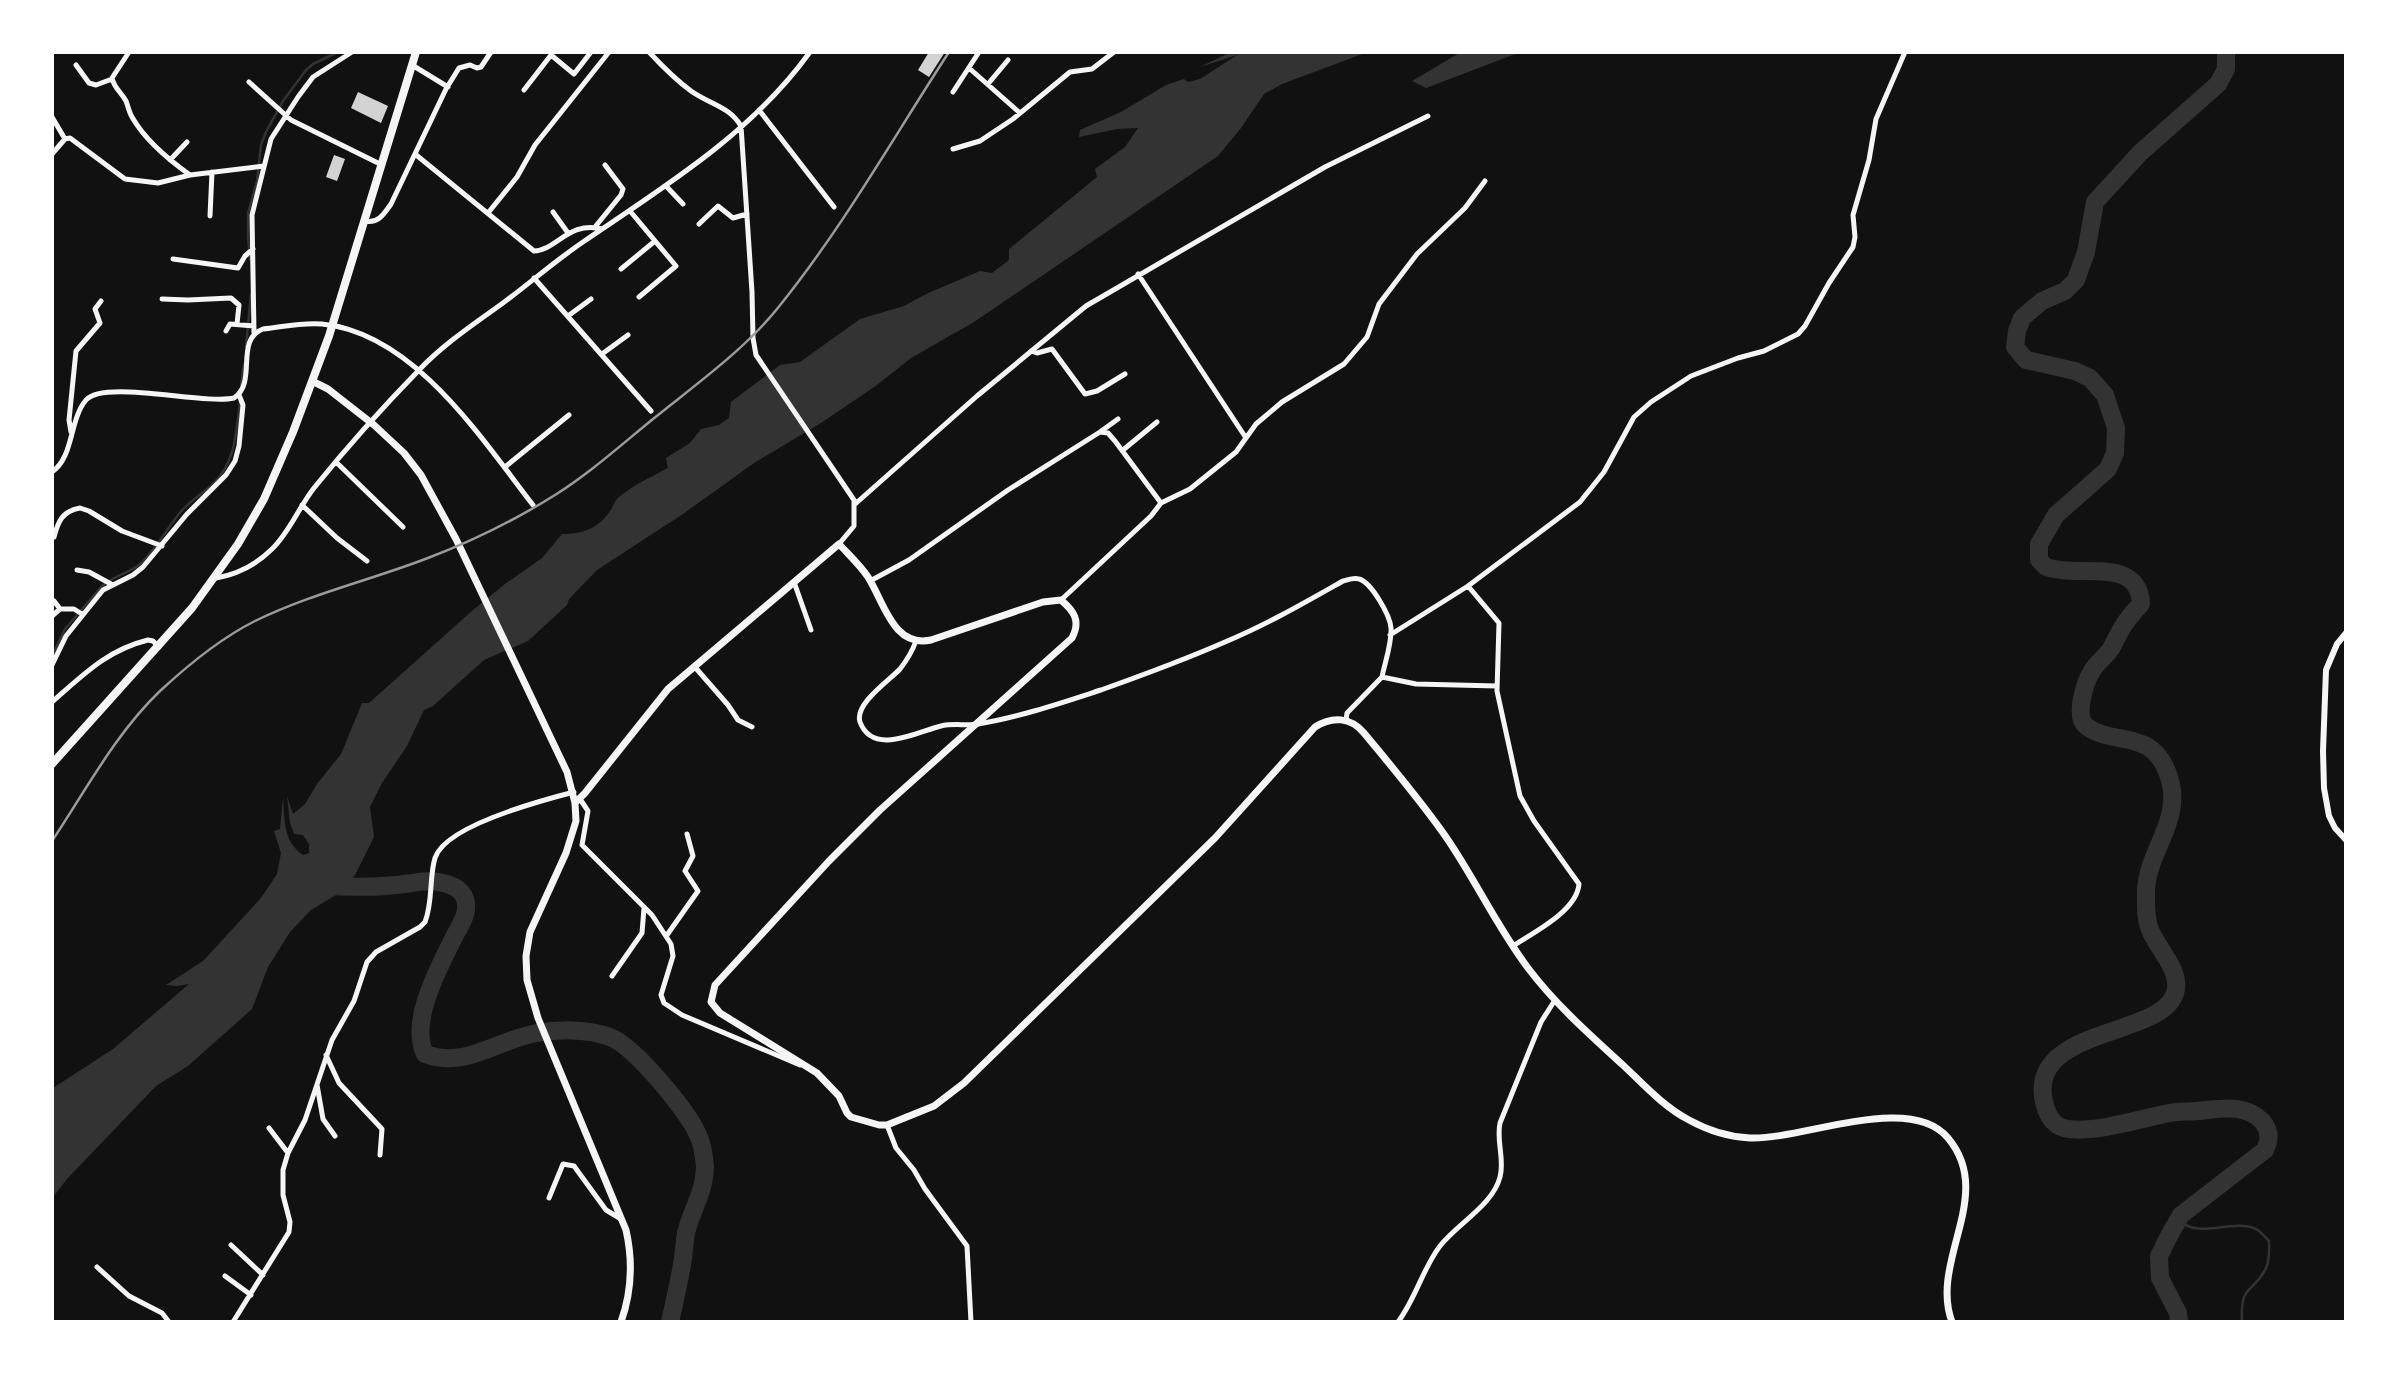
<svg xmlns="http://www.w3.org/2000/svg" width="2398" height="1374" viewBox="0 0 2398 1374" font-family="Jost,sans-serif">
	<rect width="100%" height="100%" fill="#111"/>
	<path fill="#333" d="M1461,52L1518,53L1426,88L1412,81Z
		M1229,53H1365L1282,84L1264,94L1241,128L1218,156L974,322L911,358L877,385L821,423L754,463L683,514L597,570L569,599L567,605L528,641L484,660L433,706L424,710L407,746L382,783L370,807L374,837L355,875L336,895L311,910L290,932L268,967L252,1009L188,1066L156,1086L67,1179L53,1197V1088L113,1049L189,984L177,986L166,985L203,961L261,898L277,874L281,853L274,831L280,829L283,798C285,822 283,841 303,855L309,853V844L303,835L294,834L290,823L287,796L293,814L305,804L317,784L341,754L362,703H369L473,610L505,584L542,558L562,534C582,534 598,529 610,511C614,506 614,501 619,497C633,485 651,477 668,468L666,458L690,443L701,429L719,425L729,418L731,402L780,365L800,362L860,319L904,306L926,294L980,271L992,273L1009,260V249L1097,177L1095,169L1125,147L1138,128L1117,129L1079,137L1080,130L1121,112L1166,85L1184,79L1188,82L1200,79L1237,55L1200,67Z"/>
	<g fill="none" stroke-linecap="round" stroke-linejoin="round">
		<path stroke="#333" stroke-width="2.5" d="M250,260L248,238V213L257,181L261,145L266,132L283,101L306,70L313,64L338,52
			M246,347L251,294
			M241,385L244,364
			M52,656L65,629L102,586C113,576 127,574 139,565C155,551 165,531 179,514C187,503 200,495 211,486C236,463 236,433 240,402
			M2179,1220C2199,1240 2233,1218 2256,1229C2261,1232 2265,1237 2269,1241C2269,1250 2270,1260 2266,1268C2253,1295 2240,1282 2242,1322"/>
		<path stroke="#333" stroke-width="18" d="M321,885C353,888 379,888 412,883C431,879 468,881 466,908C466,918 458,929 454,937C439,968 409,1021 425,1054C467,1069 496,1040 537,1033C560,1029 588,1029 610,1037C634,1046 688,1111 698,1135C703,1145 704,1156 705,1166C705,1191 692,1209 686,1233C684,1244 684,1257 681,1270C678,1287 674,1304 670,1322
			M2179,1322L2178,1313L2160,1278L2159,1256L2170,1234L2181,1215L2265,1150C2270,1140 2270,1130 2262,1121C2244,1103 2220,1109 2197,1111C2190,1112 2183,1111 2176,1112C2149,1115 2080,1140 2057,1125C2050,1120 2046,1111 2044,1102C2027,1024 2169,1039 2176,989C2179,969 2159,950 2151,932C2145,920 2146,904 2146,891C2147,850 2185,819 2168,774C2151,727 2113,747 2086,726C2074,716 2085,682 2092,671C2097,662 2107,656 2112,647C2122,627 2125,621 2141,604C2139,561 2092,574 2061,570C2056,569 2049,569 2045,566C2043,564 2041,562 2039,560V544L2056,515L2108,469L2115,453L2116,428L2105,395L2090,378L2075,371L2026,360L2015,347L2017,331L2022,318L2042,301L2065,291L2076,280L2086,252L2095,202L2140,153L2218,84L2226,69V52"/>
	</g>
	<path fill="#d3d3d3" d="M929,52H945L929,77L918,70Z
		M358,92L388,106L381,123L351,108Z
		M334,155L345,159L337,181L326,177Z"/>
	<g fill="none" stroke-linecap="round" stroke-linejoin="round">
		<path stroke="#f5f5f5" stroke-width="5" d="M129,52L112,78C114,88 121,92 126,101C128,106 129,112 132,117C145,140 169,160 190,175
			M649,52C662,66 676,80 691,91C709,104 729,106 741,126L752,292L753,338L756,355L854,500V526L839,544
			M76,65L89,83L96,85L112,79
			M412,65L448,87
			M969,68L1020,113
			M249,82L291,120L382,165
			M988,84L1008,60
			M524,90L551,55L574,74L591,52
			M953,92L979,52
			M759,110L834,207
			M52,117L65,139
			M953,149L980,141L1013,119L1070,72L1092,69L1114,52
			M52,154L65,139L70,138L125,179L158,183L190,175L264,166
			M415,154L534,251C555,251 570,220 602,229
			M170,160L187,142
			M666,186L683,204
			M630,211L676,266L639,297
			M553,212L568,233
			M488,213L517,177L535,145L609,52
			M210,216L212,172
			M365,221C378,224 384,214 391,204L446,89L459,68L470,65L477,68L481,67L491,52
			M699,224L718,206L733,218L747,214
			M595,227L621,195L623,189L605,165
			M173,259L238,268L245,256L253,249
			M621,269L655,241
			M1138,274L1246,438
			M534,278L651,411
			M162,299L188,300L231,298L239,305L237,324
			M568,316L591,299
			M226,331L230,324L254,326
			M254,333L252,215L271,139L298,97L313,77L352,52
			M1031,351L1037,353L1052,349L1085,394L1097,391L1125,374
			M602,354L628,335
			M71,432L69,420L76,351L100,323L95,309L101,301
			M1100,432L1118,419
			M1123,450L1157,422
			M336,462L403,527
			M505,467L569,415
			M52,472C74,457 69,420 86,400C104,379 204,405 234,398C258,382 234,340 263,329C282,327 303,322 322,324C414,333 481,438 533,505
			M302,505L337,538L367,561
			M854,505L977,396L1086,306L1325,167L1428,116
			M54,537C58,522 62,511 80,508L89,511L122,531L162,546
			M77,570L89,572L111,584
			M216,578C238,574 256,565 272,549C289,533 299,507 314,488C347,447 383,407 420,369C445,343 474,324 503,303C530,283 555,261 583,242C665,186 751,134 810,52
			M870,581L909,560L1008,490L1100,432L1108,433L1115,441L1161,503
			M794,582L811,630
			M1468,586L1499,623L1497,691L1520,796L1534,821L1579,884C1577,911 1534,932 1513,946
			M1061,600L1151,516L1161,503L1190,489L1236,452L1256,424L1282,402L1344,364L1367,337L1379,304L1417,254L1465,208L1485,181
			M54,601L60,609H74L82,614
			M52,616L60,609
			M1390,635L1468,586L1580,502L1604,472L1634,417L1651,402L1691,376L1738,358L1764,351L1798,334L1805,326L1829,283L1853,247L1855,237L1853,215L1869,160L1876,119L1905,52
			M916,641C912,652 907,660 900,669C890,680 854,704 860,722C873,757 919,731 941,726C953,723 966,726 978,724C1020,717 1061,703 1101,690C1143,675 1184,660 1225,642C1266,625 1304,603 1343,581C1348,580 1353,577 1359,579C1371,582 1390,615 1391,628C1392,643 1385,662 1382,677
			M52,665L66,636L103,590L133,575L143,567L187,514L226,475L235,461L239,446L243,405L239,395
			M694,666L728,705L738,720L752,727
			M52,702C83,675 107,650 148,640L153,641L159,647
			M1346,720L1347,713L1382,677L1416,684L1497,686
			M580,799L588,811L582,845L652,915L671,944L673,956L661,995L664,1003L682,1015L800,1065
			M667,935L698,891L685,871L693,856L687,834
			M612,976L642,933L644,908
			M326,1055L339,1083L382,1129L380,1155
			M317,1085L323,1119L335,1136
			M887,1125L896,1148L914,1170L925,1189L967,1246L971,1322
			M269,1128L288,1153
			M549,1198L563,1164L574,1166L606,1210L621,1219
			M231,1245L263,1275
			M97,1267L129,1296L162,1313L169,1322
			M225,1276L251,1295
			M233,1322L289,1232L290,1222L283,1195V1170L288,1153L305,1120L332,1040L354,1001L367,962L376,952L420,927L425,922C433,902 429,878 435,858C445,826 543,800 574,792
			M1398,1322C1416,1298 1423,1268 1440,1246C1457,1224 1493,1205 1500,1177C1505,1160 1496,1141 1500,1123L1541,1022L1555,1000"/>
		<path stroke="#f5f5f5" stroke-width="6" d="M2346,633L2337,644L2326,670L2323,751L2324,788L2329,816L2335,828L2346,840"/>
		<path stroke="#f5f5f5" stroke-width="7" d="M312,381L328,389L374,425L404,453L421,475L456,539L567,772L575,803L576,821L566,853L530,932L526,956L527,980L538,1018L626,1230C633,1261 632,1291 621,1322
			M575,803L585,793L668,689L839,544C849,555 860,565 868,577C884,602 893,648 931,640L1043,602L1061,600C1074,611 1081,621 1072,638L880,810L829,861L715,985L711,1002L720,1013L817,1073L839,1096L847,1113L851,1117L879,1125H887L934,1106L964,1083L1215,838L1315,727C1332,716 1351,717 1364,733C1392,767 1421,801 1446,837C1475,879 1497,927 1528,968C1555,1004 1590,1035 1624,1066C1644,1085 1664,1107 1689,1120C1707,1130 1729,1137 1750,1138C1803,1140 1910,1092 1948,1138C1996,1195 1929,1261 1952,1322"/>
		<path stroke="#f5f5f5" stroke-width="8" d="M52,764L192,608L238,544L264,499L293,432L329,336L416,52"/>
		<path stroke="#9a9a9a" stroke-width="2.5" d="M52,841C86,790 116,733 160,691C188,665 221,638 255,621C310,594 371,580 428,558C473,541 515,520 555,495C590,473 621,445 653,419C695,385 743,351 777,309C842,229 893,138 949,52"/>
	</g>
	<rect width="2398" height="1374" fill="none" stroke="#ffffff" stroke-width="108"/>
</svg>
